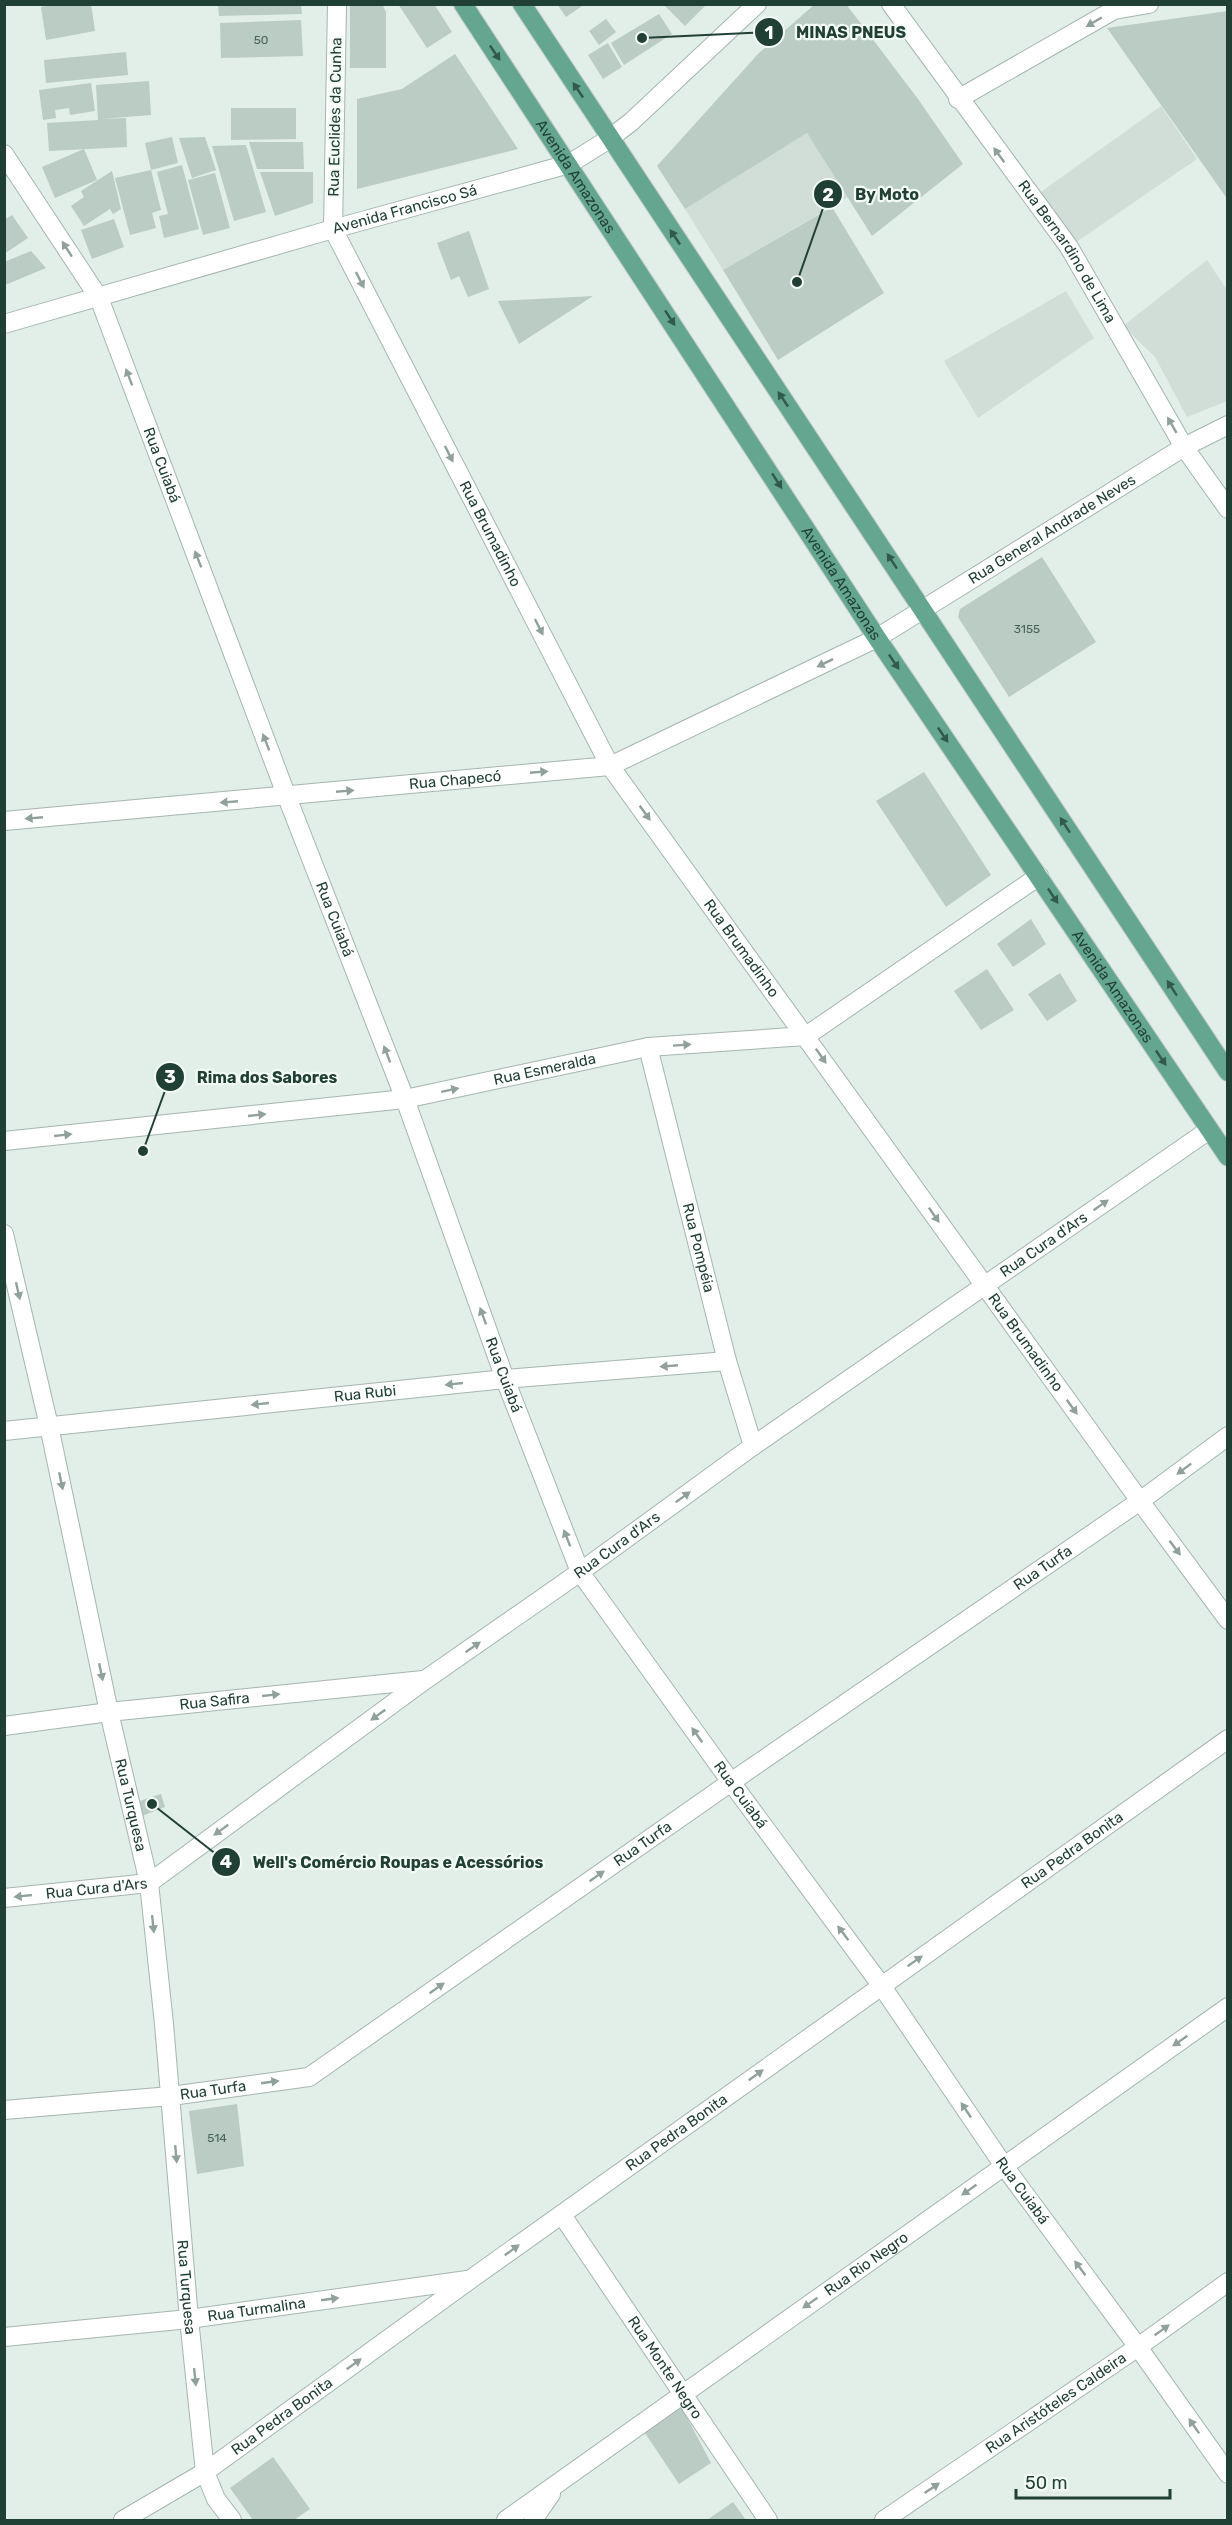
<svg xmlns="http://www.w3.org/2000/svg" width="1232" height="2525" viewBox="0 0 1232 2525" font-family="Rubik,sans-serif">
	<rect width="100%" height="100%" fill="#e2eee8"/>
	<path fill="#d0ded7" d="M1161,106L1197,159L1069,247L1031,199Z
		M807,133L848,197L723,270L685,209Z
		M1207,260L1227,290V401L1187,417L1155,357L1123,326Z
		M1066,291L1094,338L978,418L944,361Z"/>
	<path fill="#baccc3" d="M57,4H91L95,31L46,40L41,7Z
		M218,4H301L302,14L219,16Z
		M350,4H382L386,12V68H350Z
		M398,4H434L452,32L427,48Z
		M557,4H585L566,17Z
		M663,4H707L685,26Z
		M815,4H846L918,99L963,164L872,236L807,133L685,209L657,166L758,54Z
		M1228,11V200L1107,28Z
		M659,14L672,34L624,65L611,43Z
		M606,19L616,32L599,45L589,31Z
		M301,20L303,56L221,58L220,23Z
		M608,43L622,67L603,79L588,55Z
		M126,52L128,75L46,83L44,60Z
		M455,54L518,149L357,189V99L402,89Z
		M149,81L151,115L101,119L126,118L127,147L49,151L47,123L98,120L96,85Z
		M91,83L95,111L70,115L69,108L55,110L56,118L43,120L39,90Z
		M231,108H296V139L231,140Z
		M172,137L178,163L151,170L145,143Z
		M205,137L216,170L192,178L179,138Z
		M249,142H303L304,169H257Z
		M246,145L266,212L234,221L212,146Z
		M84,149L97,180L55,198L42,167Z
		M182,165L199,229L164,238L159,216L168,214L157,172Z
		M151,170L161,210L152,213L156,228L130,235L115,178Z
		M112,171L121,209L113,214L110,209L84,226L71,206L84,197L81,191Z
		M260,172H313V203L275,216Z
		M215,173L230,228L203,235L188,180Z
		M832,207L884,293L778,360L723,270Z
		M12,215L28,238L4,254V220Z
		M114,219L124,247L92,259L81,230Z
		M469,231L489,289L468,297L459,276L451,280L437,243Z
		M31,251L46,268L5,285L4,262Z
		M593,296L519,344L498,301Z
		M1042,557L1096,642L1009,697L958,617L960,609Z
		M924,772L991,875L946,907L876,801Z
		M1031,919L1046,944L1013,967L997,944Z
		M987,969L1014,1010L981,1030L954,991Z
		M1060,973L1077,1001L1047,1021L1028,994Z
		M161,1794L165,1807L142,1816L140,1801Z
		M237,2104L244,2166L197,2174L189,2111Z
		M681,2406L711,2463L679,2484L645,2433Z
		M273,2457L310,2509L294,2520H253L230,2488Z
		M733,2502L746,2520H707Z"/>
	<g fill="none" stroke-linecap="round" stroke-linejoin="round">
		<defs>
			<g id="minor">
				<path id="s1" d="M337,4L333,229L610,766L1140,1501L1228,1620"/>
				<path id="s2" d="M4,154L99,298L110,327L287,797L405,1099L505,1379L580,1572L731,1782L881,1985L1004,2166L1138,2347L1228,2474"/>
				<path id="s3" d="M4,821L610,766L877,638"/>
				<path id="s4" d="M648,1047L727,1361L753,1446"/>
				<path id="s5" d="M4,1141L405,1099L648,1047L806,1036L1039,876"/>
				<path id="s6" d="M4,1234L49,1426L109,1712L149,1883L164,2024L189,2319L205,2472L216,2499L232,2520"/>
				<path id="s7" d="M4,1431L505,1379L727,1361"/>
				<path id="s8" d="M4,1726L109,1712L423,1680"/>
				<path id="s9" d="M4,1898L149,1883L425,1680L580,1572L753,1446L1209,1130"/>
				<path id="s10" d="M4,2110L171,2096L309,2077L731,1782L1140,1501L1228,1436"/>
				<path id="s11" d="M562,2215L768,2520"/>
				<path id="s12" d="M4,2337L189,2319L467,2280"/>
				<path id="s13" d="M123,2520L205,2472L471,2279L1228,1739"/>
				<path id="s14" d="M506,2520L1228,2007"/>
				<path d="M533,2520L551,2494"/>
				<path id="s15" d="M884,2520L1138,2347L1228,2282"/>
			</g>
			<g id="tertiary">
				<path id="s16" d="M891,4L1069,247L1184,447L1228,509"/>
				<path d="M958,99L1114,10L1149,4"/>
				<path id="s17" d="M4,324L333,229L569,164L609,139L631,122L757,4"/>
				<path id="s18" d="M877,638L1184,447L1228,425"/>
			</g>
			<g id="primary">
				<path id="s19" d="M463,4L877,638L1228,1157"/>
				<path d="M522,4L1228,1072"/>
			</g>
		</defs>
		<use href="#minor" stroke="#a4b6af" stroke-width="20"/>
		<use href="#tertiary" stroke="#a4b6af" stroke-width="20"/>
		<use href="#primary" stroke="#c1cac6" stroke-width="20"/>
		<use href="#minor" stroke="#fff" stroke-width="18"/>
		<use href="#tertiary" stroke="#fff" stroke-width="18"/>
		<use href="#primary" stroke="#64a690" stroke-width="18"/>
	</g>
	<defs><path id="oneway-solid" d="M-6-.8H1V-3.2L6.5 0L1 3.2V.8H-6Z" transform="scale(1.5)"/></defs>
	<g fill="#90a09a">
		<use href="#oneway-solid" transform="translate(1094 22) rotate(150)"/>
		<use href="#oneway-solid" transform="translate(999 155) rotate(-126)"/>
		<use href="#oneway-solid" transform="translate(67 249) rotate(-123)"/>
		<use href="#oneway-solid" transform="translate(360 280) rotate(63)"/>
		<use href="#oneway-solid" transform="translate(129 377) rotate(-111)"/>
		<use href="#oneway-solid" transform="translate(1172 425) rotate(-120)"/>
		<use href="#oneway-solid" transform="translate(449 454) rotate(63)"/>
		<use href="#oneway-solid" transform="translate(198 559) rotate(-111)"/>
		<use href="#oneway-solid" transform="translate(539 627) rotate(63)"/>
		<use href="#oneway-solid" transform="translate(825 663) rotate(154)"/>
		<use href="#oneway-solid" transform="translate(266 742) rotate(-111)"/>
		<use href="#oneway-solid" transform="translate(539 772) rotate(-5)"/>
		<use href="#oneway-solid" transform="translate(345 791) rotate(-5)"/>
		<use href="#oneway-solid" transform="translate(229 802) rotate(175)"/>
		<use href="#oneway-solid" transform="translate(645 813) rotate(54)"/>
		<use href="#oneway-solid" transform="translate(34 818) rotate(175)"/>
		<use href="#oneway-solid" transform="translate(682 1045) rotate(-4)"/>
		<use href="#oneway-solid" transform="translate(387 1054) rotate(-111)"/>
		<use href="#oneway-solid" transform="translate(821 1056) rotate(55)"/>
		<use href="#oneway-solid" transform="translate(450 1090) rotate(-12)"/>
		<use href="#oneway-solid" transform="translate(257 1115) rotate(-6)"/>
		<use href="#oneway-solid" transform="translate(63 1135) rotate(-6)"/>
		<use href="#oneway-solid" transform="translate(1101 1205) rotate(-35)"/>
		<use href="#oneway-solid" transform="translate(934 1215) rotate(55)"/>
		<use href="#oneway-solid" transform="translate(18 1291) rotate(77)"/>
		<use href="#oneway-solid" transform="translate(483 1316) rotate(-110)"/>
		<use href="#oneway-solid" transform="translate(669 1366) rotate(175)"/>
		<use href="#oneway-solid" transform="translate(454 1384) rotate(174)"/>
		<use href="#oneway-solid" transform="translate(260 1404) rotate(174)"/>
		<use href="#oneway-solid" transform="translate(1072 1407) rotate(54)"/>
		<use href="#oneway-solid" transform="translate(1184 1469) rotate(143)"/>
		<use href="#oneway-solid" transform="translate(61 1481) rotate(78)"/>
		<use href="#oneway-solid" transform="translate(683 1497) rotate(-36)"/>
		<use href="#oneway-solid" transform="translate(567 1538) rotate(-111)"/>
		<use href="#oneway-solid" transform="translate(1175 1548) rotate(53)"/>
		<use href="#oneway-solid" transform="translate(473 1647) rotate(-35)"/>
		<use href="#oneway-solid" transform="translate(101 1672) rotate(78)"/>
		<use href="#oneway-solid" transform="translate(271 1695) rotate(-6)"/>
		<use href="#oneway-solid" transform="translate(378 1715) rotate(144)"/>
		<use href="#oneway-solid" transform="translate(697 1735) rotate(-126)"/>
		<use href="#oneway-solid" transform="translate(221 1830) rotate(144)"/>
		<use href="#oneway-solid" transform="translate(597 1876) rotate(-35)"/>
		<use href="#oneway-solid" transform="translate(23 1896) rotate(174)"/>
		<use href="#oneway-solid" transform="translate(153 1924) rotate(84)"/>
		<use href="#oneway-solid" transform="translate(843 1933) rotate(-127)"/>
		<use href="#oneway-solid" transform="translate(915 1961) rotate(-35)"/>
		<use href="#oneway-solid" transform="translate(437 1988) rotate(-35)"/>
		<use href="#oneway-solid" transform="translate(1180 2041) rotate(145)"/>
		<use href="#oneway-solid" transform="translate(756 2075) rotate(-36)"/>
		<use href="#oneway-solid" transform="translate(270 2082) rotate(-8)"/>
		<use href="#oneway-solid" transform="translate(966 2110) rotate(-124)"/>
		<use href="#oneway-solid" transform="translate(176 2154) rotate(85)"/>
		<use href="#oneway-solid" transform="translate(969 2190) rotate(145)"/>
		<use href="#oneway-solid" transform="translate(512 2250) rotate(-36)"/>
		<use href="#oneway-solid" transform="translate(1080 2268) rotate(-127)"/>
		<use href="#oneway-solid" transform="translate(330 2299) rotate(-8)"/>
		<use href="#oneway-solid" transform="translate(810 2303) rotate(145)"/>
		<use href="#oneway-solid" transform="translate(1162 2330) rotate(-36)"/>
		<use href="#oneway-solid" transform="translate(354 2364) rotate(-36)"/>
		<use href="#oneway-solid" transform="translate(195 2377) rotate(84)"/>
		<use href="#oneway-solid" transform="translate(1194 2426) rotate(-125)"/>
		<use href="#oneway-solid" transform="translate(932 2488) rotate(-34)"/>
	</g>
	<g fill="#325a4c">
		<use href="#oneway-solid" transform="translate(495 53) rotate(56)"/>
		<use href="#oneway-solid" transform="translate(578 90) rotate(-124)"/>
		<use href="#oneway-solid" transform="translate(675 237) rotate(-124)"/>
		<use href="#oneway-solid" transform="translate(670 318) rotate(57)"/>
		<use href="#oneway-solid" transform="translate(783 399) rotate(-124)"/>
		<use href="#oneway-solid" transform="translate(777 481) rotate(57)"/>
		<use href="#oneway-solid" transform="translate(892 561) rotate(-123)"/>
		<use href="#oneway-solid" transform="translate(894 662) rotate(56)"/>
		<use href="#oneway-solid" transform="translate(943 735) rotate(56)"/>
		<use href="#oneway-solid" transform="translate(1065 825) rotate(-123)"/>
		<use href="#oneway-solid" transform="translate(1053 896) rotate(56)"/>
		<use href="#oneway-solid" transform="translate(1172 988) rotate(-123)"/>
		<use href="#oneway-solid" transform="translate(1161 1058) rotate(56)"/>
	</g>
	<g text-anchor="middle" stroke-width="4.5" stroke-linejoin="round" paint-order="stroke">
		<g font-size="12" fill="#476358">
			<text x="261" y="44">50</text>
			<text x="1027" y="633">3155</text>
			<text x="217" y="2142">514</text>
		</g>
		<g font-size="15" fill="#214035" stroke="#f3faf6">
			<text transform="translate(335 117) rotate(-89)" y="5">Rua Euclides da Cunha</text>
			<text dy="5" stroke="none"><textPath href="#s19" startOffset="206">Avenida Amazonas</textPath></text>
			<text dy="5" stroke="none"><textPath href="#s17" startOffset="417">Avenida Francisco Sá</textPath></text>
			<text dy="5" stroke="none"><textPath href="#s16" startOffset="304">Rua Bernardino de Lima</textPath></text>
			<text dy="5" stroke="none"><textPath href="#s2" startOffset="351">Rua Cuiabá</textPath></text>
			<text dy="5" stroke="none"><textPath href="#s18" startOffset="206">Rua General Andrade Neves</textPath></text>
			<text dy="5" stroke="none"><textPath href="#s1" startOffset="568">Rua Brumadinho</textPath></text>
			<text dy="5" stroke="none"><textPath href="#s19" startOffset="692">Avenida Amazonas</textPath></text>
			<text dy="5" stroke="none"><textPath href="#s3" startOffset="453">Rua Chapecó</textPath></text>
			<text dy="5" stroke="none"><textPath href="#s2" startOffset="837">Rua Cuiabá</textPath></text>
			<text dy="5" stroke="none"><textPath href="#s1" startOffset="1054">Rua Brumadinho</textPath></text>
			<text dy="5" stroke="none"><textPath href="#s19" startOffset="1178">Avenida Amazonas</textPath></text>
			<text dy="5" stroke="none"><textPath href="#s5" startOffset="546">Rua Esmeralda</textPath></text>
			<text dy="5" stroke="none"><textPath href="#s9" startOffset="1245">Rua Cura d'Ars</textPath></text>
			<text dy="5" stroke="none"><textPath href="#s4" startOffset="207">Rua Pompéia</textPath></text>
			<text dy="5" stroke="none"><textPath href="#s1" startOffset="1540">Rua Brumadinho</textPath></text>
			<text dy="5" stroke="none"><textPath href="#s2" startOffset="1323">Rua Cuiabá</textPath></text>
			<text dy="5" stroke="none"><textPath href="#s7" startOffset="363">Rua Rubi</textPath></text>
			<text dy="5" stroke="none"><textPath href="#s9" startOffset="723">Rua Cura d'Ars</textPath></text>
			<text dy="5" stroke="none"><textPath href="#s10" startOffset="1200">Rua Turfa</textPath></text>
			<text dy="5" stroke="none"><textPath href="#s8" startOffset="212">Rua Safira</textPath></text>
			<text dy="5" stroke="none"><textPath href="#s2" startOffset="1809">Rua Cuiabá</textPath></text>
			<text dy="5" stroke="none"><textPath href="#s6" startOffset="585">Rua Turquesa</textPath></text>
			<text dy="5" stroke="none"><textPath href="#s10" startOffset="714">Rua Turfa</textPath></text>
			<text dy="5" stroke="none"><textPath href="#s13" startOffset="1162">Rua Pedra Bonita</textPath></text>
			<text dy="5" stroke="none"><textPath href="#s9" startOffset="93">Rua Cura d'Ars</textPath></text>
			<text dy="5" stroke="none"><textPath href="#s10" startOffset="210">Rua Turfa</textPath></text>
			<text dy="5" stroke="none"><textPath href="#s13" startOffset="676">Rua Pedra Bonita</textPath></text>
			<text dy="5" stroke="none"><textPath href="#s2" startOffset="2295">Rua Cuiabá</textPath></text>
			<text dy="5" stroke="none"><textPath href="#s14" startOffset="442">Rua Rio Negro</textPath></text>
			<text dy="5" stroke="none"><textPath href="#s6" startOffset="1071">Rua Turquesa</textPath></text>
			<text dy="5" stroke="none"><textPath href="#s12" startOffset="254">Rua Turmalina</textPath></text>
			<text dy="5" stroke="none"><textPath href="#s11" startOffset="184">Rua Monte Negro</textPath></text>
			<text dy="5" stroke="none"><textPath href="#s15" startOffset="208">Rua Aristóteles Caldeira</textPath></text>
			<text dy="5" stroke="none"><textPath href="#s13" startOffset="190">Rua Pedra Bonita</textPath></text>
		</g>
	</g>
	<path fill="none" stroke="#214035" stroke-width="2" d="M642 38L769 32M797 282L828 194M143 1151L170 1077M152 1804L226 1862"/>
	<g fill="#214035" stroke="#f3faf6" stroke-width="2">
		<circle cx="642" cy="38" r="6"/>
		<circle cx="797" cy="282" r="6"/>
		<circle cx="143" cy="1151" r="6"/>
		<circle cx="152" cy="1804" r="6"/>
		<circle cx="769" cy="32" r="15"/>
		<circle cx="828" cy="194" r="15"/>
		<circle cx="170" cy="1077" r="15"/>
		<circle cx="226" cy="1862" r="15"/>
	</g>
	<g font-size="18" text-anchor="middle" font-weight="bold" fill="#fff">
		<text x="769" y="39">1</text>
		<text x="828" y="201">2</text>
		<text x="170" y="1083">3</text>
		<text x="226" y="1868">4</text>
	</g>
	<g font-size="16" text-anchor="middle" font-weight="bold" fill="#214035" stroke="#f3faf6" stroke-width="4.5" stroke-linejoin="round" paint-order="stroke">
		<text x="851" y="38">MINAS PNEUS</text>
		<text x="887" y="200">By Moto</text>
		<text x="267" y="1083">Rima dos Sabores</text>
		<text x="398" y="1868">Well's Comércio Roupas e Acessórios</text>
	</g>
	<rect width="1232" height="2525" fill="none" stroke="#214035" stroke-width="12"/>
	<path d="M1016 2489v9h154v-9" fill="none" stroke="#214035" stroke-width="3"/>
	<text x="1025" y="2489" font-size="18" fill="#214035" stroke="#f3faf6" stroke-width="4.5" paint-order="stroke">50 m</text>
</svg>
